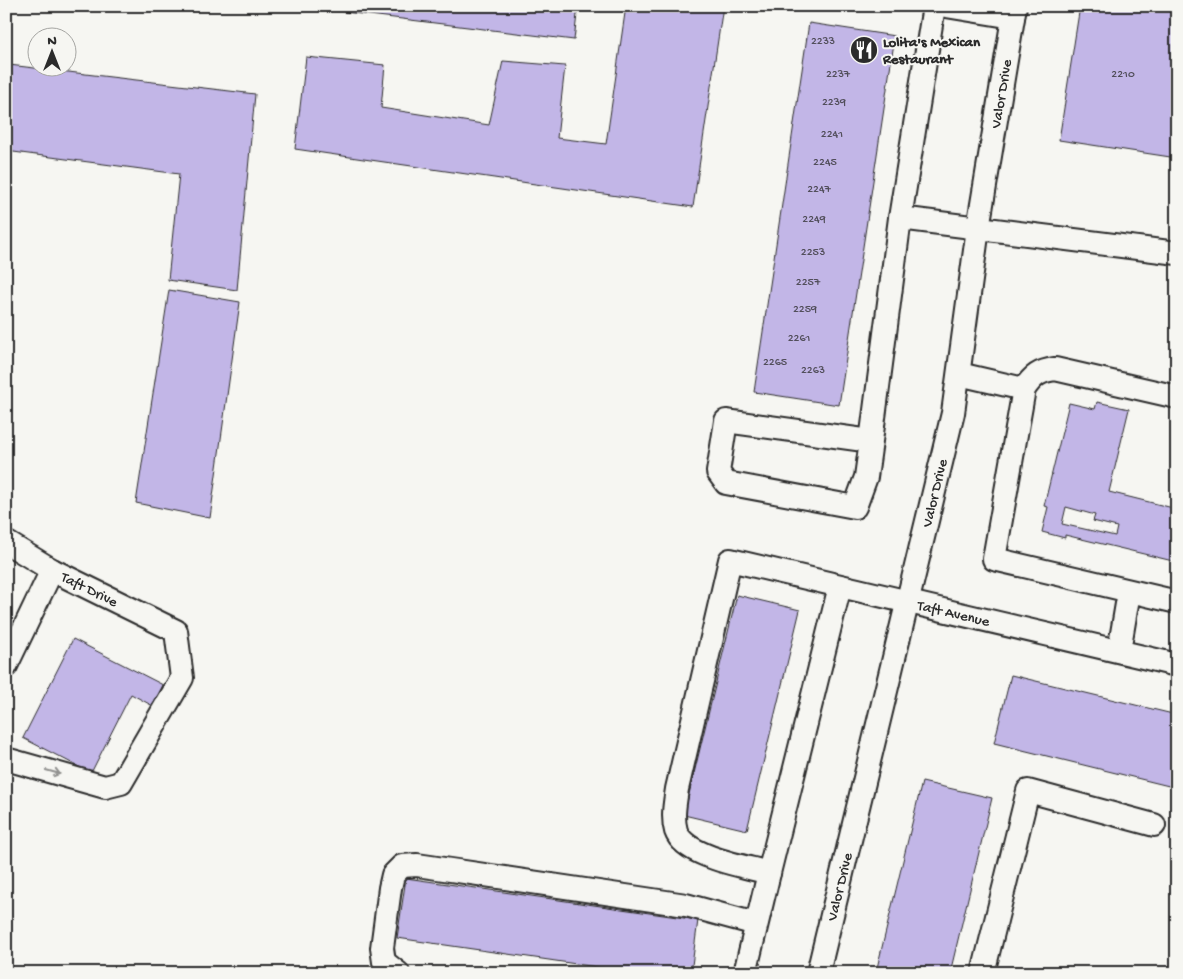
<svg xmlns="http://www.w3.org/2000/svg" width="1183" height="979" viewBox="0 0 1183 979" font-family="'Gochi Hand',sans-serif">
	<rect width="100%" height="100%" fill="#f6f6f2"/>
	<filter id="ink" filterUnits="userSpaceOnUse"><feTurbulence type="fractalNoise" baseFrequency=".02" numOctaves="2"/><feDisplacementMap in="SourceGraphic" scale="10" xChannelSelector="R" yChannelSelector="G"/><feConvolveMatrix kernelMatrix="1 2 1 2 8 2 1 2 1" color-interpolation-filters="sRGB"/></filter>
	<g filter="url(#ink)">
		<path fill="#c2b6e7" stroke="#2b2b2b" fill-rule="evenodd" d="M312,6H578L574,40L312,8Z
			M626,6H723L693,207L295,149L306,57L385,65L381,108L489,125L503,61L565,66L557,138L606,144Z
			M1080,6H1177V158L1059,140Z
			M809,23L895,36L839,405L754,392Z
			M9,65L255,94L237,290L168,280L179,174L6,151V88Z
			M169,290L240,302L210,518L136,503Z
			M1097,402L1129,409L1109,492L1177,509V562L1065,535V538L1042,532L1048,507L1044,506L1069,403L1095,409ZM1066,507L1095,515L1093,521L1117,527L1115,536L1062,524Z
			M737,595L800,610L747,830L684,815Z
			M73,639L163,685L153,706L131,694L91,773L23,738Z
			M1011,675L1177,715V788L994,743Z
			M922,782L992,798L950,973H897L877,968Z
			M406,878L698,920L691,973H608L604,968L397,938Z"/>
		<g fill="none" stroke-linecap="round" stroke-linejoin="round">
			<defs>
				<g id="minor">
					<path d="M934,6L900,218L1177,253"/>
					<path d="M946,6L1013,17"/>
					<path d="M959,374L1024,389"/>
					<path d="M1177,397L1055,369C1039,371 1033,376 1024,389L994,559L1177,602"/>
					<path d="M871,441L726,421L718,472L726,483L855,507L866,477L871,441L900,218"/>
					<path id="s1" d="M6,542L52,570L176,631L182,678L121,783L105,787L6,759"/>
					<path id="s2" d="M840,586L769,873C745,866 685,857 676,831C672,817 675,803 677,789L730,560L1177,665"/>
					<path d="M1119,651L1129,592"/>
					<path d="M6,666L52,570"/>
					<path d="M398,973L384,962L382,948L390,888L393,875L402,866L417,865L686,905L756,924"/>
					<path d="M745,973L769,873"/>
					<path id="s3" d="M818,973L953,413L978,228L1015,6"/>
					<path d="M983,973L1028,791L1154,825"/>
				</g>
			</defs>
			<use href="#minor" stroke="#2b2b2b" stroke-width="26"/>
			<use href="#minor" stroke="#f6f6f2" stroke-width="22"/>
		</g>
		<defs><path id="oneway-shaft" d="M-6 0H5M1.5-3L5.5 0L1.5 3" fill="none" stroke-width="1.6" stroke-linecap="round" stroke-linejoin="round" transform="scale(1.25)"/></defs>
		<use stroke="#90908e" href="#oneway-shaft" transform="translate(53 772) rotate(16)"/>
	</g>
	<defs>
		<symbol id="restaurant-disc" viewBox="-11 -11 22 22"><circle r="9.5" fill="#2b2b2b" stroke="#f6f6f2"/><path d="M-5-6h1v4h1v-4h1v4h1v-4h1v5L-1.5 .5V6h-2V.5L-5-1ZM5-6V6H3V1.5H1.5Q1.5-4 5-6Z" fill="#fff"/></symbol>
	</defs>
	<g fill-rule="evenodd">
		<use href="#restaurant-disc" x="848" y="34" width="32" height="32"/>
	</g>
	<g text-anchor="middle" stroke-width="4" stroke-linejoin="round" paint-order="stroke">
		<g font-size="12" fill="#514e5a">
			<text x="823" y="44">2233</text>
			<text x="838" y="77">2237</text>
			<text x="1123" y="77">2210</text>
			<text x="834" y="105">2239</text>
			<text x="832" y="137">2241</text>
			<text x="825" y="165">2245</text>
			<text x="819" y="192">2247</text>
			<text x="814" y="222">2249</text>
			<text x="813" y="255">2253</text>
			<text x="808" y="285">2257</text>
			<text x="805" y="312">2259</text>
			<text x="799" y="341">2261</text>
			<text x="775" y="365">2265</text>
			<text x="813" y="373">2263</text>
		</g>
		<g font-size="15" font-weight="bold" fill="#2b2b2b" stroke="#f6f6f2" text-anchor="start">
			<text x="883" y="46">Lolita's Mexican<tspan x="883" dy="17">Restaurant</tspan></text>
		</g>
		<g font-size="15" fill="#2b2b2b" stroke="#f6f6f2">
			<text dy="5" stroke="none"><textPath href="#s3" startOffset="899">Valor Drive</textPath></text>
			<text dy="5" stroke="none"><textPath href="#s3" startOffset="494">Valor Drive</textPath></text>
			<text dy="5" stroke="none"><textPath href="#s1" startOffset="96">Taft Drive</textPath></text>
			<text dy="5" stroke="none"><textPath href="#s2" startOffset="908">Taft Avenue</textPath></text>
			<text dy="5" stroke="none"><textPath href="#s3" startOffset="89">Valor Drive</textPath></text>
		</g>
	</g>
	<rect width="1183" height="979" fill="none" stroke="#f6f6f2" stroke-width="25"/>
	<rect x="12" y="12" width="1158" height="954" fill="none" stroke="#2b2b2b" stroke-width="2" filter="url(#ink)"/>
	<g transform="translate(52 52)"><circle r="24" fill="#f6f6f2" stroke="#a5a5a2"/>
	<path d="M0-4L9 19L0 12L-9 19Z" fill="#2b2b2b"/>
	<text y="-8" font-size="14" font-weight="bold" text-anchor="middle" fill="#2b2b2b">N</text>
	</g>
</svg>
